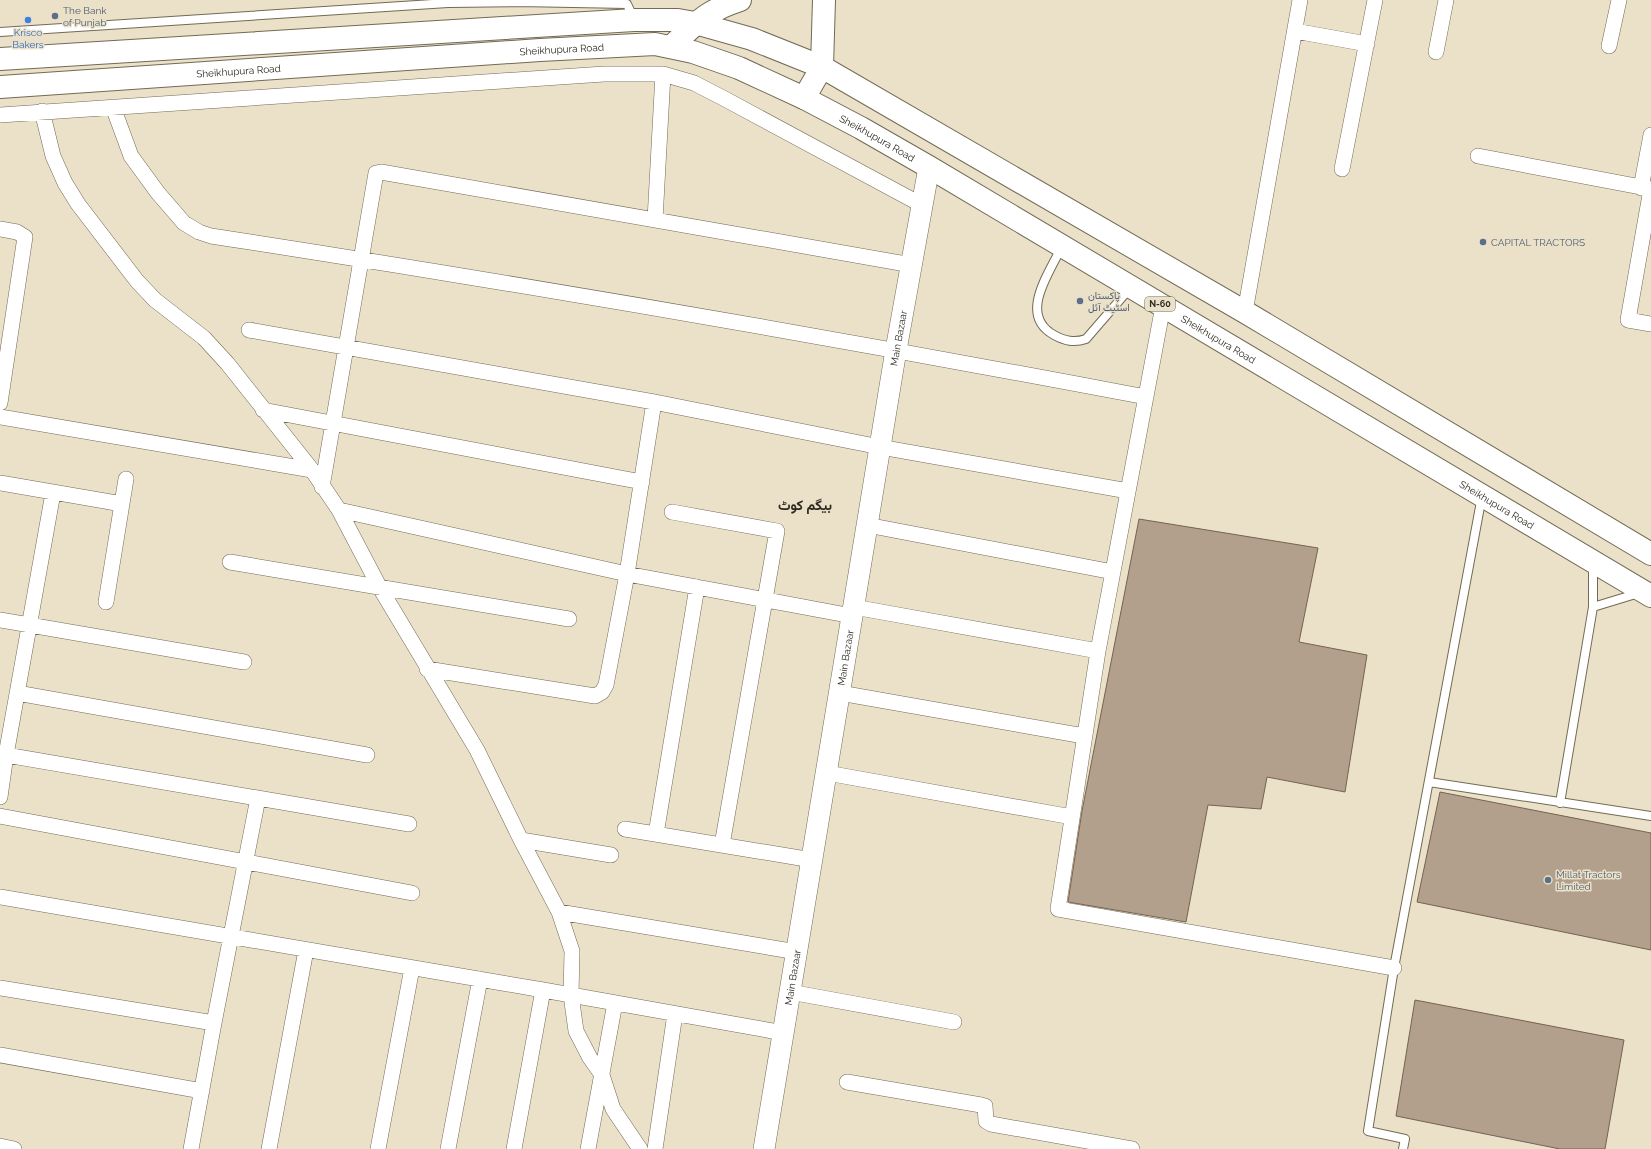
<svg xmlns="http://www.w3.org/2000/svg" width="1651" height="1149" viewBox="0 0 1651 1149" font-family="Raleway,Vazirmatn,sans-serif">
	<rect width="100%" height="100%" fill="#eae1c8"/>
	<path fill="#b29f8c" stroke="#746351" d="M1139,519L1318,548L1299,642L1367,655L1345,792L1267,777L1261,809L1208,805L1186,922L1068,902L1082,811Z
		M1440,792L1651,833V950L1417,902Z
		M1415,1000L1624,1040L1605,1149H1560L1396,1116Z"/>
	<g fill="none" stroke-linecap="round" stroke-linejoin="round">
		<defs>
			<path id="lane" d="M518,0L519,2L627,4L634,19
				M0,32L448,3L519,2
				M1061,248C1049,274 1018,315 1054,335C1065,341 1074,343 1086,339L1131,287
				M1593,607L1639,593
				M1429,782L1651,816
				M1560,803L1593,607V565
				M1403,1149L1405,1139L1368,1131L1394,968L1482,496"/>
			<path id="street" d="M1295,31L1367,44
				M1609,46L1619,0
				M1436,52L1446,0
				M113,107L131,156L158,193L184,223L199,232L211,236C523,284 835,338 1146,397
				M42,111L53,156L65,183L78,204L137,281L155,300L204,338L227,363L312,470L339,510L380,588L477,750L521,840L559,912L572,951L571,995L576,1031L590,1058L602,1075L613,1109L640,1149
				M0,115L604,74H663L694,83L725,99L922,205
				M1478,156L1651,189
				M1342,169L1375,0
				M1641,188L1651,135
				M1651,189L1628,320L1651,324
				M655,220L663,74
				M0,229L17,232L25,237L0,403
				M1163,306L1098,651L1058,909L1394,968
				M1245,312L1300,0
				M249,330L654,402L880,447L1128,491
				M263,410L642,482
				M0,417L312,470
				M0,483L122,504
				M322,487L376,173L381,172L912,265
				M339,510L627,574L852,616
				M672,512L777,531L722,845
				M867,525L1113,572
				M230,562L569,619
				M106,602L126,479
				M854,607L1098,651
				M0,620L244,662
				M427,669L595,696L602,692L606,685L627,574L654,402
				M17,693L367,755
				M840,693L1084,736
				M0,754L409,824
				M827,773L1072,817
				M0,797L6,755L53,493
				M0,816L412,893
				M625,829L812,860
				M656,834L697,587
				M521,840L611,855
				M0,897L543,990L784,1033
				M559,912L797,952
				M0,988L214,1023L191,1149
				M790,992L954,1022
				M214,1023L258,798
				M0,1055L202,1091
				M847,1082L981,1105L985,1106L986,1121L991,1124L1132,1149
				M0,1146L14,1149
				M269,1149L306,950
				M378,1149L412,968
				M448,1149L480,979
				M514,1149L543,990
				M588,1149L615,1003
				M655,1149L675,1014"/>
			<g id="secondary">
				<path id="s1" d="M764,1149L896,350L929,167"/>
			</g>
			<path id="primary" d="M671,47C696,23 706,11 740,0"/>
			<g id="highway">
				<path d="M0,59L634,20H678L695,23L752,39L822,67L1245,312L1651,554"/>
				<path id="s2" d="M0,87L540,50L655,44L693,52L739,68L804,98L861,128L929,167L1651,596"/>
				<path d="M804,98L822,67L824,0"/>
			</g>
		</defs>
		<use href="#lane" stroke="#726a54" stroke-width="10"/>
		<use href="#street" stroke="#726a54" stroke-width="16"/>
		<use href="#secondary" stroke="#726a54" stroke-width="22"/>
		<use href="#primary" stroke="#726a54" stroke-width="24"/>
		<use href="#highway" stroke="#726a54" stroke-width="24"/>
		<use href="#lane" stroke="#fff" stroke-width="8"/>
		<use href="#street" stroke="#fff" stroke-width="15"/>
		<use href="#secondary" stroke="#fff" stroke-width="21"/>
		<use href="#primary" stroke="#fff" stroke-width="22"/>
		<use href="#highway" stroke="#fff" stroke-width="22"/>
	</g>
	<g fill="#5c6f8a" stroke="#eae1c8" stroke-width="1.5">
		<circle cx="55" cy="16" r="4"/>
		<circle cx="1483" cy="242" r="4"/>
		<circle cx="1080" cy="301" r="4"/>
		<circle cx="1548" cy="880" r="4"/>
	</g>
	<circle fill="#3f7fe0" stroke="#eae1c8" stroke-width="1.5" cx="28" cy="20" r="4"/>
	<g text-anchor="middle" stroke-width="3" stroke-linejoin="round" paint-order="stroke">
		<rect fill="#eae1c8" stroke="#656052" stroke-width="1" x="1145" y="297" width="30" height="14" rx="3"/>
		<g font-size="9" font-weight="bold" fill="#2c2920">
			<text x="1160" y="307">N-60</text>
		</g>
		<g font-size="10" fill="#4e5e75" stroke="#eae1c8" text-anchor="start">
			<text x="63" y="14">The Bank<tspan x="63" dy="12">of Punjab</tspan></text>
			<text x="1491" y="246">CAPITAL TRACTORS</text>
			<text x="1088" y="299">پاکستان<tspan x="1088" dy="12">اسٹیٹ آئل</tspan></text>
			<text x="1556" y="878">Millat Tractors<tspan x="1556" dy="12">Limited</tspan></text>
		</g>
		<g font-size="10" fill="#366cbe" stroke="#eae1c8">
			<text x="28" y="36">Krisco<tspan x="28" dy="12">Bakers</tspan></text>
		</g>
		<g font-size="10" fill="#2c2920" stroke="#eae1c8">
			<text dy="4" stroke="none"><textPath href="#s2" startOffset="563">Sheikhupura Road</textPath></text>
			<text dy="4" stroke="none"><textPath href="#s2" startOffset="239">Sheikhupura Road</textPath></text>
			<text dy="4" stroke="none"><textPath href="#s2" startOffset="899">Sheikhupura Road</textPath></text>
			<text dy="4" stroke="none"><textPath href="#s1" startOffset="822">Main Bazaar</textPath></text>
			<text dy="4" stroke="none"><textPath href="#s2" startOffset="1295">Sheikhupura Road</textPath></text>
			<text dy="4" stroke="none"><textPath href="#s2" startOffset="1619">Sheikhupura Road</textPath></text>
			<text dy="4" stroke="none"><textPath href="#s1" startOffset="498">Main Bazaar</textPath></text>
			<text dy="4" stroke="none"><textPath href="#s1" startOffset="174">Main Bazaar</textPath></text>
		</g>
		<g font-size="14" font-weight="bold" fill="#2c2920" stroke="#eae1c8">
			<text x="805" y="510">بیگم کوٹ</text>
		</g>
	</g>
</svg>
